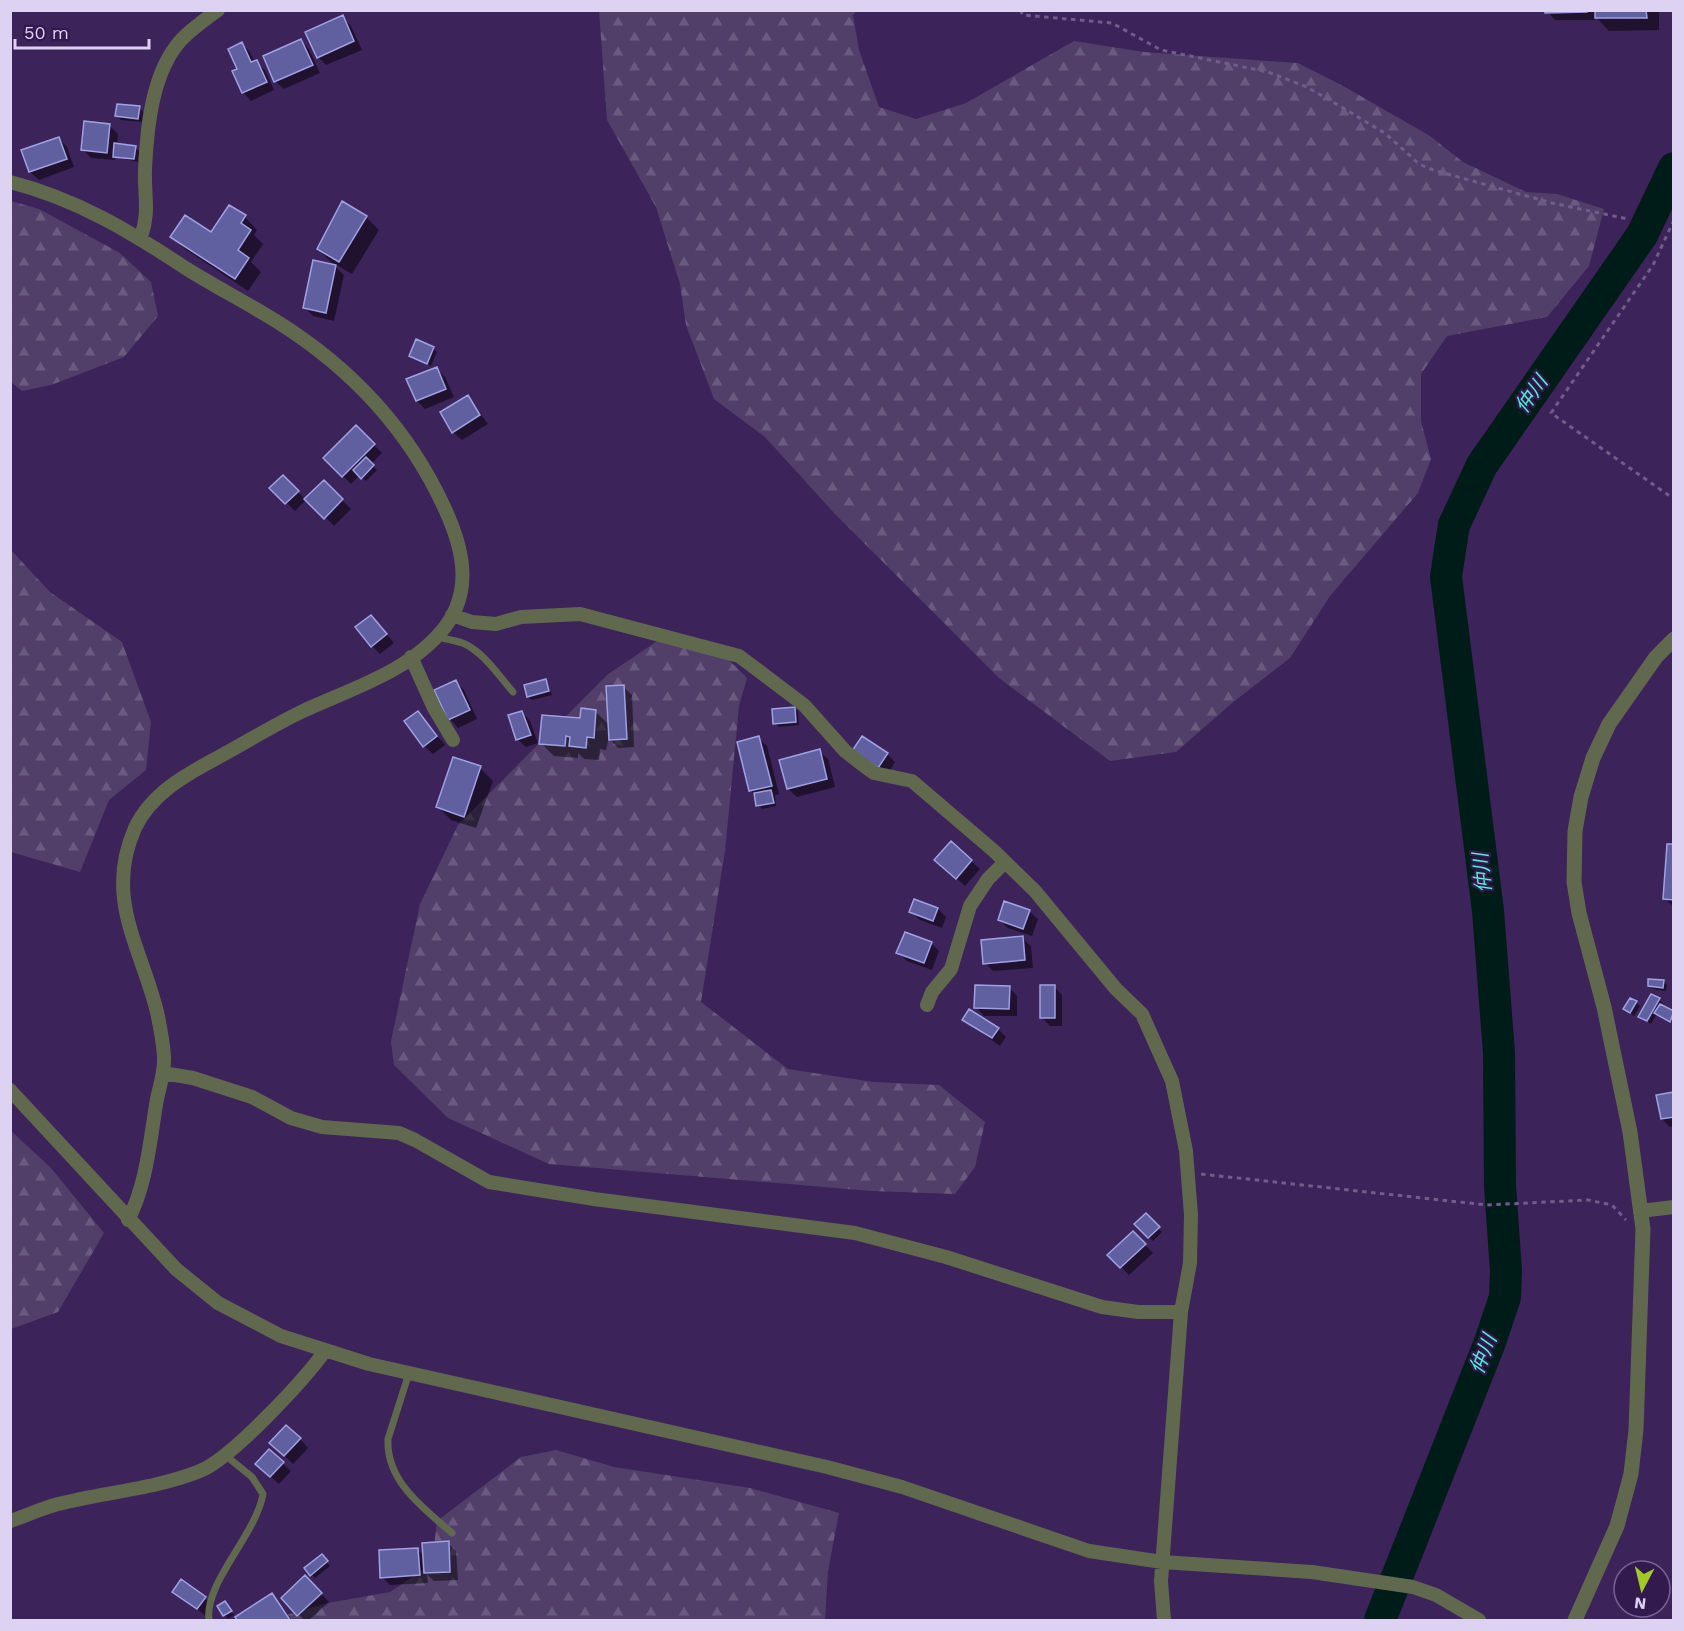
<svg xmlns="http://www.w3.org/2000/svg" width="1684" height="1631" viewBox="0 0 1684 1631" font-family="'Work Sans','Noto Sans JP',sans-serif">
	<defs>
		<pattern id="forest-firs" width="22" height="20" patternUnits="userSpaceOnUse" patternTransform="scale(1.5)"><rect width="22" height="20" fill="#513f69"/><path d="M5 1l3.5 6h-7zM16 11l3.5 6h-7z" fill="#6a5a7f"/></pattern>
	</defs>
	<rect width="100%" height="100%" fill="#3c2359"/>
	<path fill="url(#forest-firs)" d="M599,11H857L853,15L859,50L879,107L916,119L966,103L1074,41L1144,52L1298,63L1345,87L1430,136L1463,162L1526,192L1557,194L1604,209L1589,266L1547,317L1447,336L1421,374V421L1431,459L1418,493L1330,596L1290,658L1232,703L1176,752L1110,761L999,678L835,514L765,437L714,399L686,325L680,284L656,207L607,120Z
		M11,201L39,209L120,253L151,282L158,316L124,357L51,385L22,391L11,382Z
		M10,549L50,592L122,642L151,722L146,770L109,800L80,872L11,852Z
		M666,635L723,654L747,678L739,706L725,851L701,1002L788,1069L873,1082L939,1085L985,1122L975,1167L955,1194L871,1191L549,1164L448,1118L394,1065L391,1041L420,904L458,825L607,675Z
		M10,1130L51,1168L104,1233L58,1312L11,1329Z
		M556,1450L614,1467L750,1488L839,1513L828,1571L825,1620H269L328,1603L390,1592L432,1564L437,1521L521,1457Z"/>
	<path fill="#0007" d="M1546,10H1659V30L1609,31L1595,16V20H1555Z
		M342,17L351,26L362,50L326,65L318,57Z
		M301,41L309,49L320,73L284,89L275,81Z
		M242,44L250,52L255,63L265,70L274,90L251,101L243,92L238,69Z
		M139,108L143,112L142,122L121,120L117,116Z
		M110,126L118,134L117,145L135,147L139,151L138,162L115,157V160L91,158L82,149Z
		M59,139L67,147L74,167L39,180L30,172Z
		M342,203L366,217L379,230L352,274L331,262L318,249Z
		M245,217L257,230L254,235L263,244L251,262L261,272L248,291L185,249L172,236L211,234Z
		M335,266L344,275L334,321L313,316L305,308Z
		M433,348L437,352L431,366L411,356Z
		M436,368L445,377L454,397L425,409L417,401L408,380Z
		M468,397L488,424L462,440L453,432Z
		M356,427L382,453L371,464L377,470L366,481L360,475L351,484L325,458Z
		M283,477L306,500L324,482L351,509L334,526L307,499L295,511L271,488Z
		M379,625L394,643L380,654L372,646Z
		M546,681L552,695L532,700L528,697Z
		M456,682L464,690L477,719L458,728L450,719Z
		M623,687L632,695L634,747L618,748L610,739V732L606,750L600,749L599,760L584,759L578,753V758L554,756L541,743L595,711L609,725Z
		M795,708L798,712L799,725L779,727L775,723Z
		M522,712L530,721L538,743L526,747L517,739Z
		M418,713L445,745L433,754L424,746Z
		M758,738L767,746L779,794L775,795L776,806L762,809L751,790Z
		M819,751L828,759L835,787L797,797L788,789Z
		M887,754L895,762L887,775L862,759Z
		M480,768L493,781L476,828L451,820L438,807Z
		M951,843L980,869L965,886L945,868Z
		M1674,846V907L1665,899Z
		M938,909L946,917L942,928L920,920L911,911Z
		M1029,911L1038,919L1032,936L1008,928L999,920Z
		M1022,938L1031,946L1033,968L993,971L985,963Z
		M931,943L939,951L932,970L907,961L898,952Z
		M1663,981L1667,985L1666,991L1653,989L1649,986Z
		M1054,986L1062,995V1026H1050L1042,1018Z
		M1009,987L1017,996V1016H984L976,1007Z
		M1659,999L1662,1003L1661,1006L1673,1013L1669,1022L1657,1014L1651,1024L1640,1017Z
		M1636,1003L1640,1006L1634,1016L1625,1009Z
		M964,1020L998,1029L1006,1037L1000,1046Z
		M1674,1094V1126L1670,1127L1662,1119Z
		M1146,1215L1162,1232L1153,1241L1136,1224Z
		M1133,1233L1153,1253L1129,1275L1109,1255Z
		M300,1439L308,1448L293,1464L271,1443Z
		M269,1451L291,1471L279,1484L265,1472Z
		M448,1543L456,1551L458,1580L434,1581L427,1574L428,1583L390,1585L382,1577L418,1550L424,1556Z
		M322,1556L330,1566L315,1578L311,1574Z
		M314,1586L329,1602L309,1620H304L283,1598Z
		M174,1591L205,1598L213,1606L206,1616Z
		M272,1595L292,1620H239L237,1618Z
		M225,1603L234,1615L228,1619L219,1607Z"/>
	<g fill="none" stroke-linecap="round" stroke-linejoin="round">
		<path stroke="#001c18" stroke-width="32" d="M1380,1620L1490,1342L1505,1297L1506,1271L1500,1186L1499,1053L1488,911L1446,577L1450,550L1454,525L1482,465L1642,235L1674,168"/>
	</g>
	<path fill="#6060a1" stroke="#a0a1e3" stroke-width="1.5" d="M1545,10H1587V12L1545,13Z
		M1595,10H1646L1647,18H1595Z
		M343,15L354,41L317,58L305,32Z
		M301,39L313,65L274,82L263,56Z
		M242,42L251,62L257,60L267,82L242,93L232,71L237,69L228,49Z
		M117,104L140,106L138,119L115,116Z
		M84,121L110,124L107,153L81,150Z
		M59,137L67,159L29,172L21,150Z
		M114,143L136,146L134,159L113,157Z
		M342,201L367,216L339,262L317,249Z
		M229,205L246,215L241,223L251,230L238,250L249,258L235,279L170,237L185,215L211,232Z
		M313,260L336,265L326,313L303,308Z
		M416,339L434,347L427,364L409,356Z
		M437,367L446,389L416,401L406,379Z
		M468,395L480,415L452,433L440,412Z
		M356,425L375,444L342,477L323,458Z
		M366,457L374,465L361,479L353,470Z
		M283,475L299,491L285,504L269,488Z
		M324,480L343,499L324,519L304,499Z
		M371,615L387,634L371,647L355,627Z
		M546,679L549,691L527,697L524,685Z
		M456,680L470,710L448,720L434,690Z
		M624,685L627,739L609,740L606,686Z
		M795,707L796,722L773,724L772,709Z
		M581,708L596,710L594,738L587,737L586,748L569,746L570,737L566,736L565,746L539,744L542,715L580,718Z
		M418,711L437,736L423,747L404,721Z
		M522,711L531,735L516,740L508,715Z
		M759,736L772,786L749,791L737,742Z
		M862,736L888,753L878,768L852,751Z
		M820,749L827,779L787,789L779,760Z
		M453,757L481,766L464,817L436,807Z
		M771,790L774,803L756,806L754,793Z
		M951,841L972,860L956,879L934,860Z
		M1667,844H1674V900L1663,899Z
		M914,899L938,908L933,921L909,912Z
		M1004,901L1030,910L1023,929L998,920Z
		M905,932L932,942L924,963L896,953Z
		M1023,936L1025,960L983,964L981,940Z
		M1648,979L1664,980L1663,988L1648,986Z
		M975,985L1010,986L1009,1009L974,1008Z
		M1040,985H1055V1018H1040Z
		M1651,994L1660,998L1647,1021L1638,1017Z
		M1630,998L1637,1001L1630,1013L1623,1009Z
		M1660,1004L1674,1011L1670,1022L1654,1013Z
		M969,1009L999,1028L992,1038L962,1020Z
		M1674,1092V1117L1661,1119L1656,1095Z
		M1146,1213L1160,1227L1148,1238L1134,1224Z
		M1133,1231L1146,1244L1120,1268L1107,1255Z
		M286,1425L301,1438L284,1456L269,1443Z
		M269,1449L284,1462L270,1477L255,1464Z
		M449,1541L450,1572L424,1573L422,1543Z
		M418,1548L420,1575L380,1578L379,1550Z
		M322,1554L328,1561L310,1576L304,1568Z
		M305,1575L322,1593L297,1616L281,1598Z
		M181,1579L206,1597L197,1609L172,1592Z
		M272,1593L290,1620H237L235,1617Z
		M225,1601L232,1611L223,1616L217,1606Z"/>
	<g fill="none" stroke-linecap="round" stroke-linejoin="round">
		<path stroke="#715c8b" stroke-width="3" stroke-dasharray="4.5 4.5" stroke-linecap="butt" d="M1020,10L1023,15L1112,23L1161,50L1268,72L1307,87L1345,109L1386,134L1419,164L1433,170L1552,203L1628,219
			M1674,220L1653,265L1551,413L1674,499
			M1201,1174L1487,1205L1588,1200L1612,1205L1626,1220"/>
		<path stroke="#60694e" stroke-width="7" d="M437,636C446,640 456,640 465,644C485,654 499,676 513,692
			M409,1373L388,1439C386,1481 423,1508 452,1533
			M209,1620C204,1583 256,1535 263,1494L252,1477L225,1455"/>
		<path stroke="#60694e" stroke-width="14" d="M10,182C77,199 131,232 187,269C216,287 247,303 276,321C350,367 409,430 445,509C463,548 473,590 445,627C410,672 350,689 301,712C272,726 245,743 217,758C185,775 151,794 135,828C104,898 141,947 157,1012C160,1026 163,1042 164,1056C165,1071 160,1085 157,1099C150,1139 147,1184 128,1220
			M141,237C150,211 144,196 145,170C147,127 152,71 182,39C193,28 206,19 218,10
			M452,615L472,622L496,624L521,617L580,614L739,656L804,705L845,751L859,762L874,773L912,781L994,851L1035,891L1116,989L1142,1014L1172,1081L1186,1151L1191,1215L1190,1263L1181,1312L1161,1581L1164,1620
			M411,657L434,708L453,740
			M927,1005L932,992L951,969L970,906L988,879L1005,862
			M163,1073L193,1078L252,1097L291,1118L322,1127L399,1133L415,1140L489,1182L594,1199L855,1233L946,1257L1102,1307L1138,1312H1181
			M10,1090L176,1269L218,1303L281,1336L369,1364L827,1467L902,1487L1089,1551L1162,1562L1312,1572L1413,1587L1436,1595L1479,1620
			M1640,1211L1674,1207
			M10,1521C26,1516 42,1508 58,1504C105,1492 155,1489 200,1471C232,1458 304,1380 325,1351"/>
		<path stroke="#60694e" stroke-width="15" d="M1575,1620L1617,1526L1631,1474L1636,1430L1643,1229L1630,1132L1604,1007L1579,913L1574,882L1575,831L1581,797L1593,758L1609,724L1656,657L1674,639"/>
	</g>
	<g text-anchor="middle" stroke-width="4.5" stroke-linejoin="round" paint-order="stroke">
		<g font-size="20" font-style="italic" fill="#52ecd7" stroke="#32194e">
			<text transform="translate(1531 394) rotate(-55)" y="7">仲川</text>
			<text transform="translate(1482 873) rotate(-96)" y="7">仲川</text>
			<text transform="translate(1483 1354) rotate(-69)" y="7">仲川</text>
		</g>
	</g>
	<rect width="1684" height="1631" fill="none" stroke="#ded2f3" stroke-width="24"/>
	<g transform="translate(1642 1589) rotate(187)"><circle r="28" fill="#32194e" stroke="#776390" stroke-width="1.5"/>
	<path d="M0-4.5L10 22L0 15L-10 22Z" fill="#a3c926"/>
	<text y="-9" font-size="16" font-weight="bold" text-anchor="middle" fill="#ded2f3">N</text>
	</g>
	<path d="M15 39v9h134v-9" fill="none" stroke="#ded2f3" stroke-width="3"/>
	<text x="24" y="39" font-size="18" fill="#ded2f3" stroke="#32194e" stroke-width="4.5" paint-order="stroke">50 m</text>
</svg>
